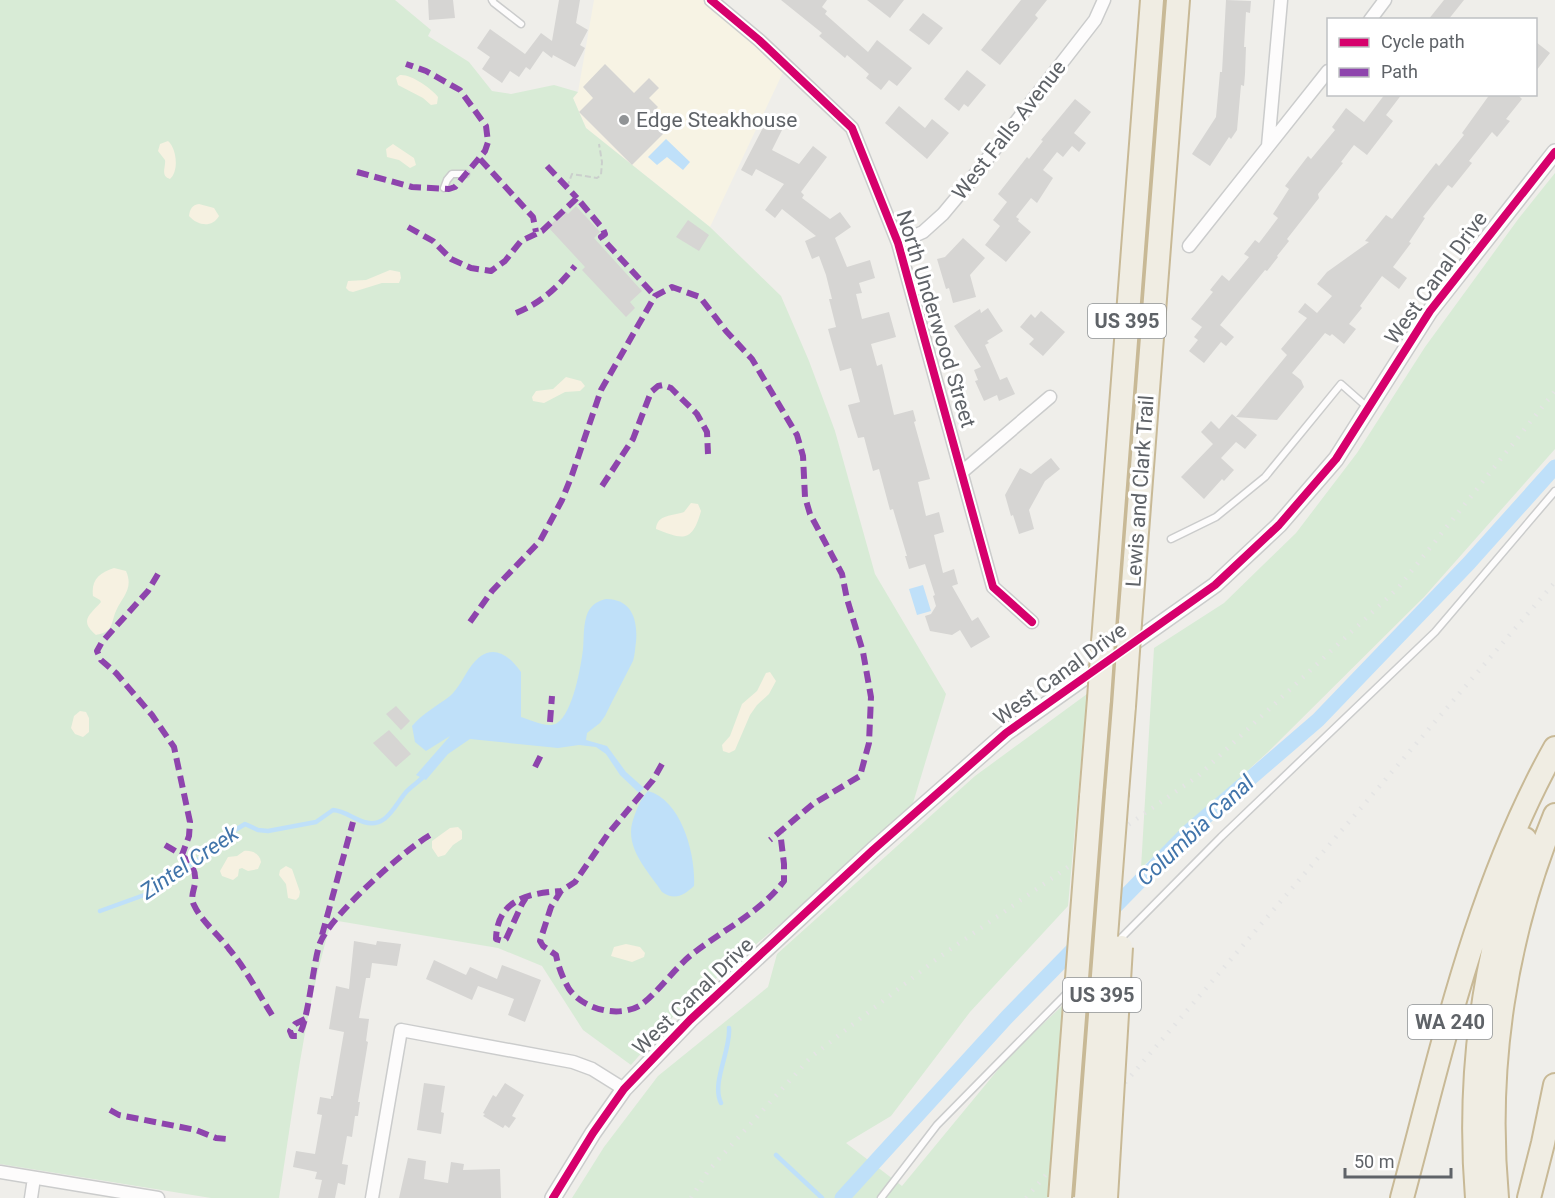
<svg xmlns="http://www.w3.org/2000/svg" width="1555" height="1198" viewBox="0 0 1555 1198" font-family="Roboto,sans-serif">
	<rect width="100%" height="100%" fill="#efeeea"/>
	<path fill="#f7f3e4" d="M594,0H711L786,66L710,227L586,128L573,98L578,92Z"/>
	<path fill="#d8ebd6" d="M0,0H395L431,30L428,36L469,62L492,91L511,94L554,85L578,92L573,98L586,128L710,227L781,296L809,361L835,431L875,574L946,694L910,813L678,1011L631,1065L583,1030L542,966L498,948L332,920C304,1010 294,1105 279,1198H211L0,1164Z
		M1555,173V449L1424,597L1268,752L1141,868L1154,648L1224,603L1296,533L1357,453L1425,347L1519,218Z
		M1087,694L1068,906L970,1012L891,1116L846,1143L902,1186L1010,1055L1063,1005L1048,1198H572L604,1147L658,1076L768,987L777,954L975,776Z"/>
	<path fill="#f6f1e1" d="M400,75C411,74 431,88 438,97L437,104L431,105L423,98L398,85L396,78Z
		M168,141C177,149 179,171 170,179C160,176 166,167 165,160L158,151L160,144Z
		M393,144L414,158L416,165L410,168L399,160L387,157L386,149Z
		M199,204L214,208L219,216C212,228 198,226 189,216C190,209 192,205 199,204Z
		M390,270L400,272L401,278L399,283H382L353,292L349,291L346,288L348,281L366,280Z
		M566,377L581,381L585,386L580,391L565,392L544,403L533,401L532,397L536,391L553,389Z
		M691,503L698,504L701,511C692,544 682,539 656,529C657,514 673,516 684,512Z
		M114,568L126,571C134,589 122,597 116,611C113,617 113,624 109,629C105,633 100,634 96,635C78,620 91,614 101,602L100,600L93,596C91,580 99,573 114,568Z
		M770,672L776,681L769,694L757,705L750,715L735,750L729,753L723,751L722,745L730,736L742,704L757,691L766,673Z
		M80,711L86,712L89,718V732L83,737L75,734L71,728L74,716Z
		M458,827L462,831V839L453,845L445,855L438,857L432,848V841L450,828Z
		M244,851C252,850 260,854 261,862L258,869L248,871L242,868L239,869L238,876L233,880L222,876L220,871L228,857L237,856Z
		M286,866L292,869L300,892L299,897L296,900L288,898L286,884L279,875L280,870Z
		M626,944L640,947L645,953L644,957L632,962L611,956L614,947Z"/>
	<path fill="#bfe0f9" d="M666,139L690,162L683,170L667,157L657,165L648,157Z
		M923,585L931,611L917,615L909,589Z
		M606,599C632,599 638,620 636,642C635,648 635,655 633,661C624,679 614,697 605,716L600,723L587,733L586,740L607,746L626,772L644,788L639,793L620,775L606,754L596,747L579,745L558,748L470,739L448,754L426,780L416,775L450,736L426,751L415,742L412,726C423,713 437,706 450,696C458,689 463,678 469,669C486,643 505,649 521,672V717C531,720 548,729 557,723C573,713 581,666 583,649C584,637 583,623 588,612C592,604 598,601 606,599Z
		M648,791C682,800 696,856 694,886C684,895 675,901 662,892C648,871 624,848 633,820C637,808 640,800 648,791Z"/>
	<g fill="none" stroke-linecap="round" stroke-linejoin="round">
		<path stroke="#bfe0f9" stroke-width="4.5" d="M100,911L147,894L198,860L216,842L245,824L258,830L268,831L316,822L333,810C345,811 352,818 364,822C387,829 395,804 407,791C413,785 420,781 425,775
			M721,1103C711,1083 731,1050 729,1028
			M776,1155L822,1198"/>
		<path stroke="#bfe0f9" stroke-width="15" d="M842,1198L1007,1017L1187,833L1318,720L1469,563L1555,467"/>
	</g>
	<path fill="#d6d5d3" d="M428,0H453L455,18L429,20Z
		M559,0H580L576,23L588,30L580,45L585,48L575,67L553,55L552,58L543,51L530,70L526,67L519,77L510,71L502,83L482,69L490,57L477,48L490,29L525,54L541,33L552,41Z
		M781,0H827L822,7L827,11L825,14L868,52L877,40L912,68L897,86L889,80L881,90L866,78L869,74L847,55L845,58L819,36L822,33Z
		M867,0H904L890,18Z
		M1021,0H1047L1035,15L1038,18L1000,65L981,50Z
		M1226,0L1251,1L1250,13L1246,12L1244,47H1246L1245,74L1244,86L1241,85L1237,130L1231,139L1229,137L1210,166L1192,154L1216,117L1220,72H1222Z
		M1444,0H1464L1448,20H1428Z
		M923,13L943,28L929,45L909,30Z
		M1536,42L1550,53L1536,71Z
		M605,64L634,93L649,78L659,88L649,98L658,107L653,112L669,128L632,165L579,112L593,98L583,87Z
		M967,70L986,85L968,107L964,104L959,111L944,99Z
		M1385,94H1402L1386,115L1393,121L1367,155L1354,145L1341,162L1343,163L1318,194L1319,198L1287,239L1289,241L1277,256L1278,257L1267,271L1265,270L1220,325L1234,337L1226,346L1221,342L1204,363L1189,351L1198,340L1194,337L1202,327L1191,319L1213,292L1210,290L1222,275L1229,281L1249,257L1244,254L1255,240L1259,243L1278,218L1273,214L1289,189L1285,186L1308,156L1311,159L1335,130L1332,127L1346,108L1364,122Z
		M1490,94H1517L1522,99L1506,119L1510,121L1497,137L1492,132L1469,161L1472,163L1452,188L1448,185L1423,217L1425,218L1409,242L1411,243L1393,267L1407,278L1399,289L1382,276L1360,306L1362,308L1349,324L1356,329L1344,344L1332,334L1330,336L1325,333L1292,373L1301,380L1304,387L1277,420L1236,417L1287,355L1281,349L1307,318L1298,312L1305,303L1317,313L1332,296L1317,284L1327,272L1369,242L1365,241L1386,215L1392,219L1436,163L1439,166L1464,135L1462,133Z
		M1075,99L1091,112L1074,133L1086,143L1079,152L1072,146L1063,157L1057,152L1043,170L1053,178L1037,203L1031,198L1016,217L1019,219L1018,221L1031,232L1006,262L985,245L1000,226L993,220L1007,202L998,194L1027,157L1029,159L1043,141L1041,140Z
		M899,106L925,128L932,119L949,133L927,159L885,123Z
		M766,122L782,130L772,150L799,164L813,146L827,157L801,192L804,195L802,198L830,219L840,212L851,227L835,238L847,267L870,260L875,278L859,283L862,293L856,294L862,319L889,312L896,337L871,344L877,366L882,364L894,415L913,410L916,421L914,422L930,479L918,482L926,516L939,512L944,532L934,535L943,573L954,569L958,584L952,586L972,621L978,617L990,637L971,648L960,630L952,635L930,631L925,616L931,614L936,606L933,596L935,595L925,564L909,569L905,556H907L893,509L890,510L879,469L873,471L864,437L858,438L852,419L848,405L860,402L851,368L840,371L828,329L836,327L829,299H832L826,275L819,256L812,259L805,241L816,236L782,209L775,218L765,210L784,184L756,169L752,176L741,170Z
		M576,206L600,232L594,238L642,291L630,302L635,308L626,317L582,270L585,267L548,227L565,211L568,214Z
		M688,220L709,235L699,251L676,237Z
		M963,238L985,258L970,275L976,297L953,303L949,288L946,289L937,259L945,257Z
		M988,308L1003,331L987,341L989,343L985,345L1000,380L1007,377L1015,394L999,401L997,395L984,401L975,381L978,380L974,370L981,367L954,326L980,309L981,313Z
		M1041,311L1065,332L1043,356L1029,344L1034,339L1020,327L1031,314L1035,318Z
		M1232,414L1257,435L1245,449L1236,442L1221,458L1234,470L1224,481L1222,479L1204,499L1181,477L1213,444L1201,432L1211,421L1219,429Z
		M1051,458L1060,469L1045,481L1029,510L1034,529L1019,534L1013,515L1011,516L1005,495L1020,468L1031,474Z
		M396,706L410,721L401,730L386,714Z
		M389,730L411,754L396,767L373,743Z
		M354,941L376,945L377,941L401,944L397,966L372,963L370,978H366L359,1018L369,1019L366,1041L368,1042L358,1102H360L358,1116H355L352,1137L347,1136L342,1164L348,1165L345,1185L338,1183L335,1198H318L322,1180L315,1179L317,1172L293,1167L296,1151L315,1154L322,1115L317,1114L320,1097L331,1099V1096H333L344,1032L329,1029L336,986L349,989Z
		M434,960L466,975L470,967L497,979L502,965L541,980L525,1022L508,1015L514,999L478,986L472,1000L426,979Z
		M424,1083L445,1086L441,1112L444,1113L441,1134L417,1130Z
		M505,1083L524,1095L512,1116L516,1118L509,1128L505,1125L503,1128L483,1116L485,1114L483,1113L493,1095L496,1097Z
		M408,1158L426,1161L424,1179L448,1183L451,1162L464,1164L463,1170L500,1169L501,1198H399Z"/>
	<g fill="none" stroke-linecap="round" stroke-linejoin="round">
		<defs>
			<path id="service" d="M492,0L494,3L521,24
				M444,188L447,180L452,174H466
				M1171,539L1216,517L1265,477L1341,384L1367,407
				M1119,940L1221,837L1435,632L1555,491
				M881,1198L937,1125L1070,990"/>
			<path id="minor" d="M711,0L759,40L852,128L898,243L993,587L1032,622
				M1370,20L1385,0
				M1268,146L1281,0
				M898,243L923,232L943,214L963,190L1095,20L1104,0
				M1189,246L1328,71
				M962,472L1050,397
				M0,1172L158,1198
				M31,1198L34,1178
				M372,1198L401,1030L573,1062L592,1069L624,1089"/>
			<path id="tertiary" d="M553,1198L593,1133L624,1089L690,1020L873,850L1006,733L1215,585L1279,525L1336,459L1430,311L1555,152"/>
			<path id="motorway" d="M1130,623L1178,0
				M1103,642L1152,0
				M1117,793L1124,706
				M1091,797L1099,699
				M1402,1198C1443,1045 1477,887 1555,748
				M1477,1198C1467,1076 1484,954 1525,839
				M1497,1198C1485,1067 1505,936 1555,815
				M1529,1198L1543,1143L1555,1085"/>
		</defs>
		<use href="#service" stroke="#cbcccc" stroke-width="9"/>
		<use href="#minor" stroke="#cbcccc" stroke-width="15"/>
		<use href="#tertiary" stroke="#cbcccc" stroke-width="18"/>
		<use href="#motorway" stroke="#c8b996" stroke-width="26"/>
		<path stroke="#cacfcc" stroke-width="2" stroke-dasharray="6 3" stroke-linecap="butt" d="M567,187L572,174L597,178L601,175L602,162L599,144"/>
		<use href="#service" stroke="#fdfcfc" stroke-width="6"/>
		<use href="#minor" stroke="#fdfcfc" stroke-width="12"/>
		<use href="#tertiary" stroke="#fdfcfc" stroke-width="15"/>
		<use href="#motorway" stroke="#f0ede3" stroke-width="22"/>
		<path stroke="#e4e4e4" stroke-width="4.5" stroke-dasharray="1.5 8" stroke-linecap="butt" d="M691,1198L708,1171L811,1057L938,958L1198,776L1398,588L1555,391
			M1026,1198L1555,582"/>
		<defs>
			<path id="motorway-bridge" d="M1099,699L1103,642
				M1124,706L1130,623
				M1060,1198L1091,797
				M1086,1198L1117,793
				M1106,1198L1121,947"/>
		</defs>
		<use href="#motorway-bridge" stroke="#c8b996" stroke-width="26" stroke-linecap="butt"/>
		<use href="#motorway-bridge" stroke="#f0ede3" stroke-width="22"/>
		<path stroke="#8e44ad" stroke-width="6" stroke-dasharray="12 6" stroke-linecap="butt" d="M480,159L533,217L536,232
			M547,166L577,198
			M357,172L412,187L449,189L455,187L485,151L488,142L486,126L460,90L426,71L406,64
			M408,227L433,241L451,259L471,268L491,271L505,261L521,241L542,231L577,198L603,229L605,234L601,237L655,296
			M516,313C541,303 558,287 575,266
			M602,486L633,439L651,392L658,386L663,385L671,388L697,414L707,432L708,454
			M158,574L148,591L102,642L97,651L101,660L116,673L152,715L174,747L190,822L189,836L182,855
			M470,622L492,591L540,541L562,500L572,475L601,390L655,296L672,287L700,297L726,331L752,359L797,435L803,456L805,497L810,514L842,574L847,599L863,652L871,697L869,743L860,776L813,804L770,840
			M550,722L552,696
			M662,764L653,780L608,834L575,882L561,891L551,907L540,941L543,946L556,955C558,966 563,979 569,989C583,1009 617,1018 639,1006C654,997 675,968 691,955C721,931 761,912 784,881V864L780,831
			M535,767L543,751
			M165,845C179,853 198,863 195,883C194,891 190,897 194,905C202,922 218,934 229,949C246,969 258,993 272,1015
			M527,896L522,904L506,939L503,941L496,939C497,900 528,893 561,891
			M322,935L353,822
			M305,1019L295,1024L290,1031L292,1036H298C308,1026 313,962 320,943C330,916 406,848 432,834
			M110,1110L119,1115L196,1130L216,1138L227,1139"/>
		<defs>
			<path id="cycleway" d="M711,0L759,40L852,128L898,243L993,587L1032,622
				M553,1198L593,1133L624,1089L690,1020L873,850L1006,733L1215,585L1279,525L1336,459L1430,311L1555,152"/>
		</defs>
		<use href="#cycleway" stroke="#fff" stroke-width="11"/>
		<use href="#cycleway" stroke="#d6006c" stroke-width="8"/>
	</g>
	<circle fill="#919496" stroke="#fff" stroke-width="2" cx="624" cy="120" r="6"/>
	<g text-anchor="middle" stroke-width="6" stroke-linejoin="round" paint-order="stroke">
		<g fill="#fff" stroke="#8f9295" stroke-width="1.5">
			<rect x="1088" y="304" width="78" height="34" rx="4.5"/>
			<rect x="1063" y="978" width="78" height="34" rx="4.5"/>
			<rect x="1408" y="1005" width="84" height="34" rx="4.5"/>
		</g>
		<g font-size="20" font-weight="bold" fill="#5f6368">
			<text x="1127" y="328">US 395</text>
			<text x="1102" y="1002">US 395</text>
			<text x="1450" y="1029">WA 240</text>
		</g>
		<g font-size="21" fill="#5f6368" stroke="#fff" text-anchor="start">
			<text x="636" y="127">Edge Steakhouse</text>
		</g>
		<g font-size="21" fill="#5f6368" stroke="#fff">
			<text transform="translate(1009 130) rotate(-52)" y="7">West Falls Avenue</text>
			<text transform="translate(1436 278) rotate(-54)" y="7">West Canal Drive</text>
			<text transform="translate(936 319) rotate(73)" y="7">North Underwood Street</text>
			<text transform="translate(1140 491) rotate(-86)" y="7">Lewis and Clark Trail</text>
			<text transform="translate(1060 674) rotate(-36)" y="7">West Canal Drive</text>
			<text transform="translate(693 996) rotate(-44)" y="7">West Canal Drive</text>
		</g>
		<g font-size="22" font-style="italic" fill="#4174aa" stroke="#fff">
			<text transform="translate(1195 830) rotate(-43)" y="8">Columbia Canal</text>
			<text transform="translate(189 862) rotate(-34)" y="8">Zintel Creek</text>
		</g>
	</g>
	<rect x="1327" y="18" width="210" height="78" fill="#ffffff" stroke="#bfc1c3" stroke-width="1.5"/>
	<rect x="1339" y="38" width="30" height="9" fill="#d6006c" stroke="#bfc1c3" stroke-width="1.5"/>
	<text x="1381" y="48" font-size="18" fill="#5f6368">Cycle path</text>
	<rect x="1339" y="68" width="30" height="9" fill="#8e44ad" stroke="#bfc1c3" stroke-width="1.5"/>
	<text x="1381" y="78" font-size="18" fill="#5f6368">Path</text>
	<path d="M1345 1168v9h106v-9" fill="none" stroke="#5f6368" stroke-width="3"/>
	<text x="1354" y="1168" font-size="18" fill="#5f6368" stroke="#ffffff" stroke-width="4.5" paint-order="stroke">50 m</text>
</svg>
